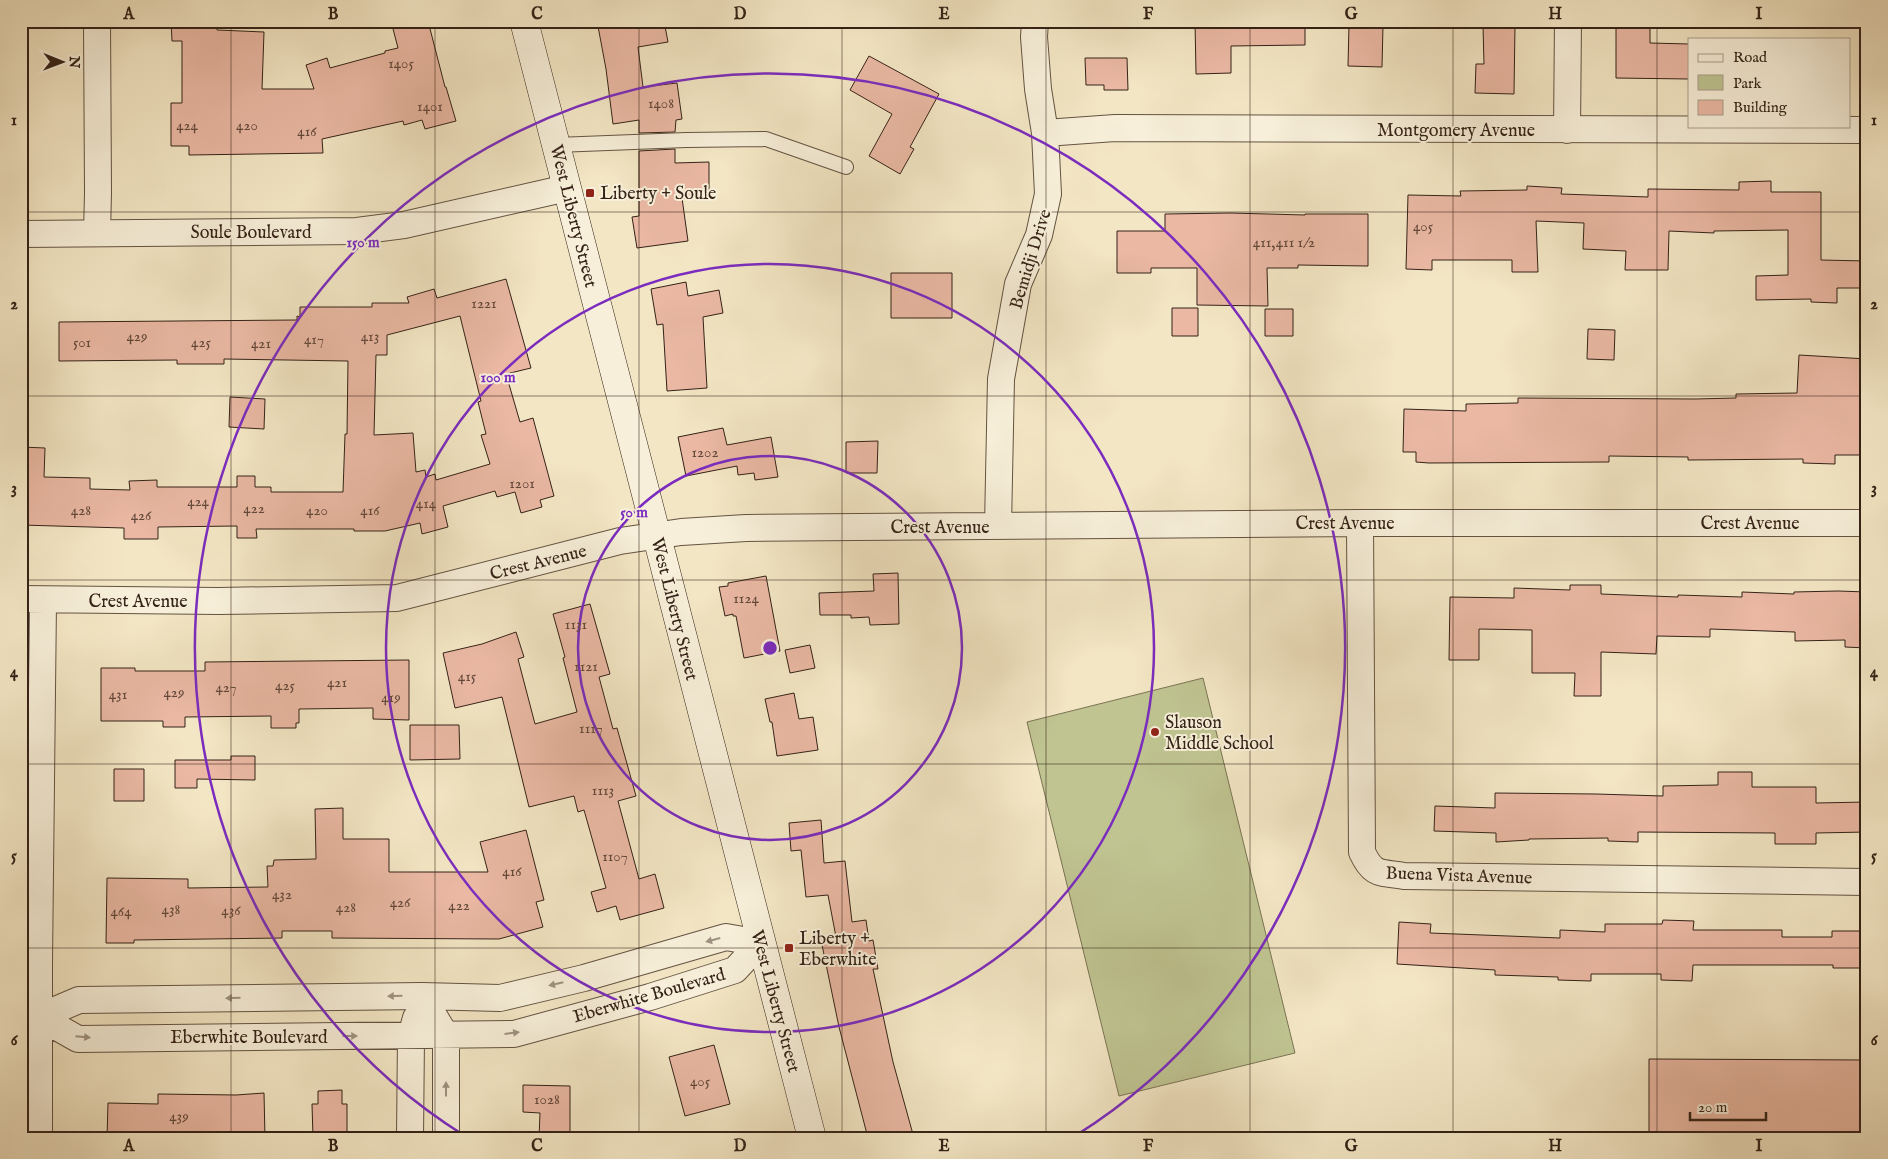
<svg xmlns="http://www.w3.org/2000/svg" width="1888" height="1159" viewBox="0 0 1888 1159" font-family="'IM FELL English',serif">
	<rect width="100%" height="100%" fill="#f3e6c4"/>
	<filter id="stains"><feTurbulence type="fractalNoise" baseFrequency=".004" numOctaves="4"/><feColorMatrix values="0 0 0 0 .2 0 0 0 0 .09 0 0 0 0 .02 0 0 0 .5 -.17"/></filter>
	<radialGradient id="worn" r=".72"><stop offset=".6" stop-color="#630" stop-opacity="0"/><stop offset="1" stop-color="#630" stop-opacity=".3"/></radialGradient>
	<path fill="#bfc491" stroke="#7a7354" d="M1203,678L1295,1053L1119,1096L1027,722Z"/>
	<path fill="#eab8a3" stroke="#342217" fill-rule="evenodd" d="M171,21H217V30L264,32L262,89H314L306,65L327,58L330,68L385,53V51L398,48L391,21H428L445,87H446L456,121L425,129L422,120L404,125L403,121L322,139L323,153L189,155V146H171V103H182V41H172Z
		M597,21H664L668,42L638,47L643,87L677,83L682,119L676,120L675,132L639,133V120L613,124L606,69Z
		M1195,21H1305V45L1231,46V73L1196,74Z
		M1616,24H1650V43L1689,44V79L1616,78Z
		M1349,25L1383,26L1382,67L1348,66Z
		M1515,25L1514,94L1475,93L1476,64H1484L1483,26Z
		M869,56L939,94L910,147L914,149L900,174L869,156L892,114L850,90Z
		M1085,58H1127L1128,90H1104V85H1086Z
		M675,149V163L709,162V198H682L688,241L637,248L632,217L639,216V151Z
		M1771,181V192H1821V260L1867,261V288H1837V303L1811,302V299L1756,300V276L1788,275V230L1714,231V233L1669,231L1668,270H1625L1626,251L1583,249L1584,223L1536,221L1538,272H1512V260H1432V270L1406,269L1408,195L1461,196L1460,191L1527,190V186L1562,188L1561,194L1648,197V189L1739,190V182Z
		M1230,213L1305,215V214H1368V266L1298,265V268H1267L1268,306L1197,305V268H1151V273H1117V231H1165V214Z
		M891,273H952V318H891Z
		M506,279L531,368L506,374L520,422L533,418L554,496L540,500L542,507L521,513L515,492L497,497L495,491L443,506L448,527L422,534L420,523L385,531H354V529H256L257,538H237V526L158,527V539H124V528L21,525V447L45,448L44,477L90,478V489L130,490L129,481L157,480V487H237V476H255V487H271V492H343L345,434H347L348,361L224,359V364H177V360L59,361V322L297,320V316L300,317V307H372V303H409L407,297L434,289L437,298ZM460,316L481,401L478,402L486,434L481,435L490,464L436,480L435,474L426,477L425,470L416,472L413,433L374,435L376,355H387V335Z
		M686,282L688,296L719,290L723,313L703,317L707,388L667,391L663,324L657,325L651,289Z
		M1172,308H1198V336H1172Z
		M1265,309H1293V336H1265Z
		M1588,329L1615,330L1614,360L1587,359Z
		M1799,355L1867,359V455H1835V464L1803,463V459L1688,460V457L1609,456V462L1429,463L1416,462V452H1403L1404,409L1466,411V404L1518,403V398L1695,399L1736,398V394L1797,393Z
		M230,397L265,399L264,429L229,427Z
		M723,428L727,445L771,437L778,477L755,480L754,473L738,475L737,466L686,476L678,437Z
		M878,441L877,473H846V442Z
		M898,573L899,624L870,625L869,617L851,618V615H820L819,593L874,591L873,574Z
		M766,576L780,651L744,658L736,616H733V614L725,616L719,587L728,586V583Z
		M1570,585H1601V594L1678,597V595L1742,597V592L1794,594V592L1838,591L1867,592V648L1845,647V640L1795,641V632L1710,629V637L1657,636L1656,654L1601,652V696H1574L1575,673H1532V630L1479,629V660H1449L1450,597L1514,598V588L1570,590Z
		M590,604L610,674L599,677L613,729L617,728L636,796L618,801L639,879L655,874L664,908L620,920L616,906L597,912L591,892L606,888L584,810L578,812L574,796L529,807L502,697L455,708L443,653L482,644L516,632L524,657L518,659L535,724L577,712L563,658L565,657L553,614Z
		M810,645L815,668L790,673L785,650Z
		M409,660V720L373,719V708L299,709V723H296V728H271V716L185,717V727H163V721H101V668H135V671H205V662Z
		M794,693L799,719L813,717L818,750L777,756L772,722H770L765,699Z
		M410,725H459L460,759L410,760Z
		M231,756H255V780L197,779V788H175V760H231Z
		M114,769H144V801H114Z
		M1718,772H1752V787H1816V803L1867,802V832L1816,833V844H1775V833L1638,832V842L1608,841V838L1529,839V840L1496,842V833L1434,831L1435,806L1495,808V793L1596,794L1663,796V786L1718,785Z
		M343,808V839H389V872H488L480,842L526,830L544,900L536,902L543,927L499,939L332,938V931H282V938L134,940V943H106L107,878L188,879V888L268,887L267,866H273L274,860L316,859L315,809Z
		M821,820L824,863L845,861L852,922L866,920L869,941L873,940L878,969H873L893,1062L914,1138H868L839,1027L821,940L836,937L828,895L806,897L801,850L791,851L789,823Z
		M1663,920L1694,921L1693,930H1782V937H1832V931H1861V968H1833V965H1693L1692,981L1661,980V974H1591V981L1558,980V977L1495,975V970L1397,964L1399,922L1431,924L1430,933L1560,938V930L1605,932V924H1662Z
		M714,1045L730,1104L685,1116L669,1057Z
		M1649,1059L1867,1060V1138H1649Z
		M523,1085L570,1086V1138H539L540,1113L523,1112Z
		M342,1090V1104H347V1138H313L312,1104H318V1091Z
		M264,1093L265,1138H107L108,1103L158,1104V1094L236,1095Z"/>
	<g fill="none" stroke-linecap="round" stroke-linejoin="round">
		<defs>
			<path id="service" d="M556,145L686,140L766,139L846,167"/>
			<path id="minor" d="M1567,130L1568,21
				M1045,133L1115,128L1867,130
				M97,233L98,193L97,21
				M21,234L357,231L404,225L567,188
				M1360,523L1362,852C1373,876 1380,872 1404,876L1867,882
				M998,526L1001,379L1018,284L1039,235L1048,194L1045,133L1038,89L1034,37L1035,21
				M21,599L219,601L397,598L620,541L681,532L746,528L1360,523H1867
				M422,996L446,1036V1138
				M21,1017H39L79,1000L422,996L500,998L584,978L726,937L760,943
				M39,1017L78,1039L514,1034L650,997L735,970L760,943
				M39,1138V962L43,601
				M410,1138L411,1036L416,1018"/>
			<path id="secondary" d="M524,21L812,1138"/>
		</defs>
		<use href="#service" stroke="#645342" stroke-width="16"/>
		<use href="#minor" stroke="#645342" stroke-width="28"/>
		<use href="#secondary" stroke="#342217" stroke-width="29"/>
		<use href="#service" stroke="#f7efd9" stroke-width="14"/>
		<use href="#minor" stroke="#f7efd9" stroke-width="26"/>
		<use href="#secondary" stroke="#f7efd9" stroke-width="28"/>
	</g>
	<defs><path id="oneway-solid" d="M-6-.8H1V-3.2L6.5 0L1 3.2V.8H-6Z" transform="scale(1.25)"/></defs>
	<g fill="#9f9382">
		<use href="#oneway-solid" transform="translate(713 940) rotate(165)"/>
		<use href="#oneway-solid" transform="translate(556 984) rotate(167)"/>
		<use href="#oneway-solid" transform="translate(395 996) rotate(179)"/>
		<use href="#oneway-solid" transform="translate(233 998) rotate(179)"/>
		<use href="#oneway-solid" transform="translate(512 1033) rotate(-7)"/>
		<use href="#oneway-solid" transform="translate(350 1036)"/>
		<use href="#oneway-solid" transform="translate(83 1037) rotate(5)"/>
		<use href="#oneway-solid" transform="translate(446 1089) rotate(-90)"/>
	</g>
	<path fill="none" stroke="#342217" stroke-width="1" stroke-opacity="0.55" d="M231,21V1138M435,21V1138M639,21V1138M842,21V1138M1046,21V1138M1250,21V1138M1453,21V1138M1657,21V1138M21,212H1867M21,396H1867M21,580H1867M21,764H1867M21,948H1867"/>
	<g fill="none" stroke="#7b2cbf" stroke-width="2.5">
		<circle cx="770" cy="648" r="192"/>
		<circle cx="770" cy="648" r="384"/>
		<path d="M465 1136A575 575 0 1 1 1075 1136"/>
	</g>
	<g fill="#8f2418" stroke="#f7efd9" stroke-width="2">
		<rect x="585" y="188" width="10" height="10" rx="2.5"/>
		<circle cx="1155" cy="732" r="5"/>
		<rect x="784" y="943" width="10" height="10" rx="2.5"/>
	</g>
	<g text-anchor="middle" stroke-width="4" stroke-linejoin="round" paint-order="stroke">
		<g font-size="15" fill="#62483a">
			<text x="401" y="68">1405</text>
			<text x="661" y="108">1408</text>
			<text x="430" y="111">1401</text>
			<text x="187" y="130">424</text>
			<text x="247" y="130">420</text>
			<text x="307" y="136">416</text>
			<text x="1423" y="231">405</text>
			<text x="1284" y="247">411,411 1/2</text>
			<text x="484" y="308">1221</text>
			<text x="137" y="341">429</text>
			<text x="370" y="341">413</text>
			<text x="314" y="344">417</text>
			<text x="82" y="347">501</text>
			<text x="201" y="347">425</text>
			<text x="261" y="348">421</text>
			<text x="705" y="457">1202</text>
			<text x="522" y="488">1201</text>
			<text x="198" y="506">424</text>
			<text x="426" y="508">414</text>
			<text x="254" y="513">422</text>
			<text x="81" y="515">428</text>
			<text x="317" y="515">420</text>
			<text x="370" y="515">416</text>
			<text x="141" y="520">426</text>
			<text x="746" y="603">1124</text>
			<text x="576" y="629">1131</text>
			<text x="586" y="671">1121</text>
			<text x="467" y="681">415</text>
			<text x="337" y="687">421</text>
			<text x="285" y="690">425</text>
			<text x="226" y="692">427</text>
			<text x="174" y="697">429</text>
			<text x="118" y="699">431</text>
			<text x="391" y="702">419</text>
			<text x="591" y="733">1117</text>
			<text x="603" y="795">1113</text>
			<text x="615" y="861">1107</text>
			<text x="512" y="876">416</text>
			<text x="282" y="899">432</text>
			<text x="400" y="907">426</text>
			<text x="459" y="910">422</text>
			<text x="346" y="912">428</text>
			<text x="171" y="914">438</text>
			<text x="231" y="915">436</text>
			<text x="121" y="916">464</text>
			<text x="700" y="1086">405</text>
			<text x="547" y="1104">1028</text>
			<text x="179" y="1121">439</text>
		</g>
		<g font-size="18" fill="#342217" stroke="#f7efd9">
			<text x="1456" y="136">Montgomery Avenue</text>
			<text transform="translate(574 216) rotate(76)" y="6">West Liberty Street</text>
			<text x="251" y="238">Soule Boulevard</text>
			<text transform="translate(1030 259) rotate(-73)" y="6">Bemidji Drive</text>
			<text x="1345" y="529">Crest Avenue</text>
			<text x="1750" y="529">Crest Avenue</text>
			<text x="940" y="533">Crest Avenue</text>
			<text transform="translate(538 562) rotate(-14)" y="6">Crest Avenue</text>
			<text x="138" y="607">Crest Avenue</text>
			<text transform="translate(675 609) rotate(76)" y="6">West Liberty Street</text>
			<text transform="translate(1459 875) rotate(2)" y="6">Buena Vista Avenue</text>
			<text transform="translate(649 995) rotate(-16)" y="6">Eberwhite Boulevard</text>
			<text transform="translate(776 1001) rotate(75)" y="6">West Liberty Street</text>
			<text x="249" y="1043">Eberwhite Boulevard</text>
		</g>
		<g font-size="18" fill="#342217" stroke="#f7efd9" text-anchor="start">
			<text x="600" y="199">Liberty + Soule</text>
			<text x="1165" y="728">Slauson<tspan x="1165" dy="21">Middle School</tspan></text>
			<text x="799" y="944">Liberty +<tspan x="799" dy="21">Eberwhite</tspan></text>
		</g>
	</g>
	<circle cx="770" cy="648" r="8" fill="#7b2cbf" stroke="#f7efd9" stroke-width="2.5"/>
	<g font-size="15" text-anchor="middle" font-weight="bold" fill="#7b2cbf" stroke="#f7efd9" stroke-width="4" stroke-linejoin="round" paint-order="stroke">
		<text x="363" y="247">150 m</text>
		<text x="498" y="382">100 m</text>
		<text x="634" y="517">50 m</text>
	</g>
	<rect width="1888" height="1159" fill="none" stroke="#f3e6c4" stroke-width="55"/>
	<rect x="1688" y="38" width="162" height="90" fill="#f7efd9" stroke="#a99d8b"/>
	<rect x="1698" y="54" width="25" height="8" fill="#f7efd9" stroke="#a99d8b"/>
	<text x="1733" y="62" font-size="15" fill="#342217">Road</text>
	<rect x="1698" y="75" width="25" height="15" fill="#bfc491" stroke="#a99d8b"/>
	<text x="1733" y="88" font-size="15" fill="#342217">Park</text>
	<rect x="1698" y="100" width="25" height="15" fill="#eab8a3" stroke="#a99d8b"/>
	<text x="1733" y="112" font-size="15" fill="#342217">Building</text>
	<g transform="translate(62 62) rotate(91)" stroke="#f7efd9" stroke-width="4" paint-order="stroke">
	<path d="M0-4L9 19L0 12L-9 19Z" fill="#342217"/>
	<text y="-8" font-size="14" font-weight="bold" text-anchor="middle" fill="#342217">N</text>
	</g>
	<path d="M1690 1112v8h76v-8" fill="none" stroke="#342217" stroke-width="2.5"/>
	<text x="1698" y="1112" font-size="15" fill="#342217" stroke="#f7efd9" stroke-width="4" paint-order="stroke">20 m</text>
	<rect x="28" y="28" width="1832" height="1104" fill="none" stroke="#342217" stroke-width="2"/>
	<g font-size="16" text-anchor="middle" font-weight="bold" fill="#342217">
		<text x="129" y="19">A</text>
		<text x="333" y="19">B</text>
		<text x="537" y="19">C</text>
		<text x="740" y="19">D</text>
		<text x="944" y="19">E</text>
		<text x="1148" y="19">F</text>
		<text x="1351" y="19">G</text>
		<text x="1555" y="19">H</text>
		<text x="1759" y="19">I</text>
		<text x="14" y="125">1</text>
		<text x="1874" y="125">1</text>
		<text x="14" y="309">2</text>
		<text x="1874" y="309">2</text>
		<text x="14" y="493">3</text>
		<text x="1874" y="493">3</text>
		<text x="14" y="677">4</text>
		<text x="1874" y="677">4</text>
		<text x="14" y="861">5</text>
		<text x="1874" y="861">5</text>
		<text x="14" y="1045">6</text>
		<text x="1874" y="1045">6</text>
		<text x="129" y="1151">A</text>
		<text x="333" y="1151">B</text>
		<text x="537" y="1151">C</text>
		<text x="740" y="1151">D</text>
		<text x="944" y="1151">E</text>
		<text x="1148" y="1151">F</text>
		<text x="1351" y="1151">G</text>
		<text x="1555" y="1151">H</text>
		<text x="1759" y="1151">I</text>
	</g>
	<rect width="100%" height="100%" filter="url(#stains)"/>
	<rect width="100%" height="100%" fill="url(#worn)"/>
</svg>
